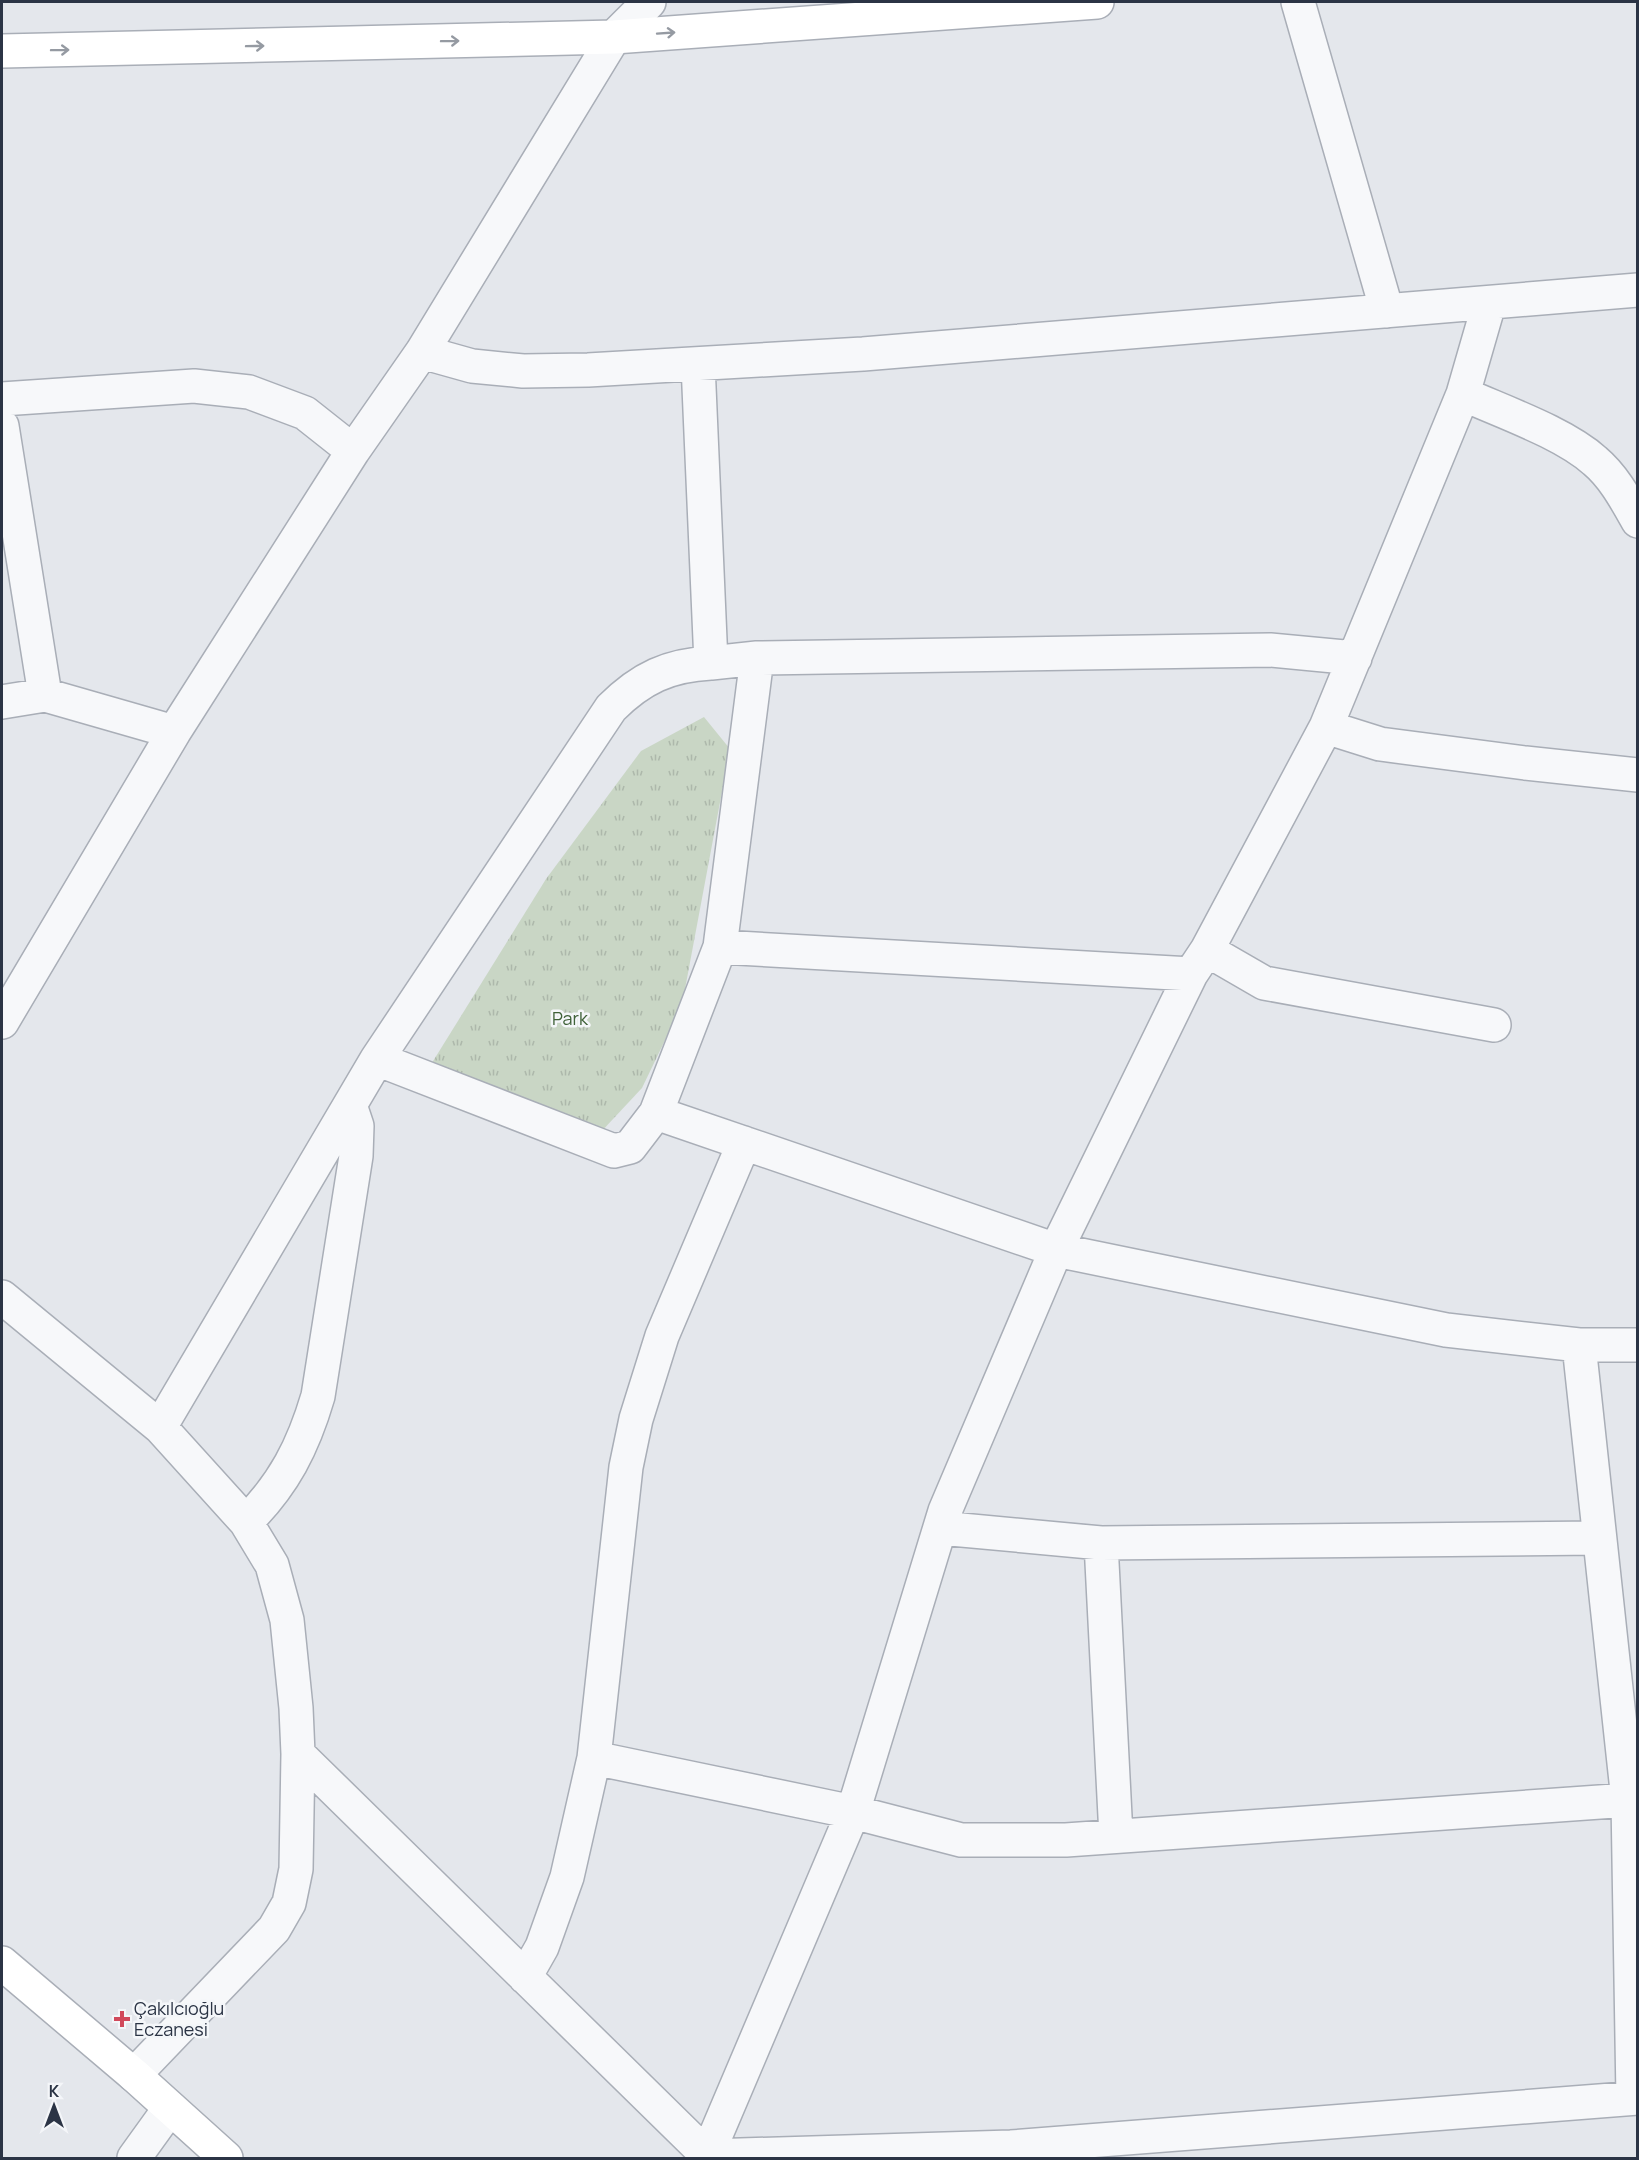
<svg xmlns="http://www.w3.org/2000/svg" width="1639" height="2160" viewBox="0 0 1639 2160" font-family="Manrope,sans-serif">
	<defs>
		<pattern id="park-tufts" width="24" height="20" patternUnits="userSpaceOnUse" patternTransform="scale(1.5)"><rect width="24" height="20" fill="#c9d6c5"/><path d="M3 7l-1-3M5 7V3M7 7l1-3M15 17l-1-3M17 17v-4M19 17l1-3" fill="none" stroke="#adb8ab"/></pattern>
	</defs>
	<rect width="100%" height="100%" fill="#e4e7ec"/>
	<path fill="url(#park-tufts)" d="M704,717L730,749L682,1005L642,1088L600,1133L430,1066L546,879L641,751Z"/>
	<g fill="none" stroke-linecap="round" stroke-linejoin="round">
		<defs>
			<path id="street" d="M1298,2L1387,311
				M422,352L472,366L523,371L588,370L863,354L1638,290
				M698,364L711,663L757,658L1270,650L1355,658
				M1463,394C1503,412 1564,433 1595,461C1614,477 1626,500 1638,521
				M2,399L194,386L249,392L305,413L353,451
				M2,426L45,695
				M757,658L720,947L1191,974L1207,950L1326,727L1463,394L1489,304
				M2,702L45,695L174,732
				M1326,727L1380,744L1525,763L1638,775
				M1207,950L1264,983L1494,1025
				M2,1022L174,732L353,451L422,352L614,37L649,2
				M377,1059L614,1151L630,1147L656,1113L720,947
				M656,1113L1056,1250L1446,1330L1579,1345H1638
				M2,1297L160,1427L246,1522L272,1565L287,1620L296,1708L298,1754L296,1869L289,1903L274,1929L134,2075
				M1579,1345L1628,1800L1633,2098
				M160,1427L377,1059L611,708C641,678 669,665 711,663
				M246,1522C284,1484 303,1447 318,1396L356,1156L357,1126L350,1105
				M940,1528L1101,1543L1598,1538
				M1101,1543L1116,1836
				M298,1754L708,2156L1011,2147L1638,2098
				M594,1758L853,1812L961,1840H1066L1628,1800
				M525,1977L542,1947L567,1877L594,1758L626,1467L636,1419L662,1336L744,1143
				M134,2158L170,2108
				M706,2158L853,1812L945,1511L1056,1250L1191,974"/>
			<path id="secondary" d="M2,51L614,37L1097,2
				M2,1963L134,2075L226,2158"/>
		</defs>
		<use href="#street" stroke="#a9aeb7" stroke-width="36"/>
		<use href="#secondary" stroke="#a9aeb7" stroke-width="36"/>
		<use href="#street" stroke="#f7f8fa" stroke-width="33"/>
		<use href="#secondary" stroke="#fff" stroke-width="33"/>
	</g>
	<defs><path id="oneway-shaft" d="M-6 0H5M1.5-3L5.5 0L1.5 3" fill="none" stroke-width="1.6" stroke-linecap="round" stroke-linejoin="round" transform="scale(1.5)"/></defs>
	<g stroke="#959aa2">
		<use href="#oneway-shaft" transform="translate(666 33) rotate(-4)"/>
		<use href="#oneway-shaft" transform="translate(450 41) rotate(-1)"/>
		<use href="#oneway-shaft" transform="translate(255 46) rotate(-1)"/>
		<use href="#oneway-shaft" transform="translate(60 50) rotate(-1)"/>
	</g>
	<path fill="#d1495b" stroke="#f4f6f9" stroke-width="2" d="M119 2010h6v6h6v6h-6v6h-6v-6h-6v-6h6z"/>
	<g text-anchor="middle" stroke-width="5" stroke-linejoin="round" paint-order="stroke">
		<g font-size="18" fill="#3f6138" stroke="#f4f6f9">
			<text x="570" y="1025">Park</text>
		</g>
		<g font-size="18" fill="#2b3445" stroke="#f4f6f9" text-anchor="start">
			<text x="134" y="2015">Çakılcıoğlu<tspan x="134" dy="21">Eczanesi</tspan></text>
		</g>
	</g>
	<rect width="1639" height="2160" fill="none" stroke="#2b3445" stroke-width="6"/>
	<g transform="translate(54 2106)" stroke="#f4f6f9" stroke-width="4.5" paint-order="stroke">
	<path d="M0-4.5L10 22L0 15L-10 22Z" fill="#2b3445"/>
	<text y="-9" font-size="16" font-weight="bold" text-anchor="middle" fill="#2b3445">K</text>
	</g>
</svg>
